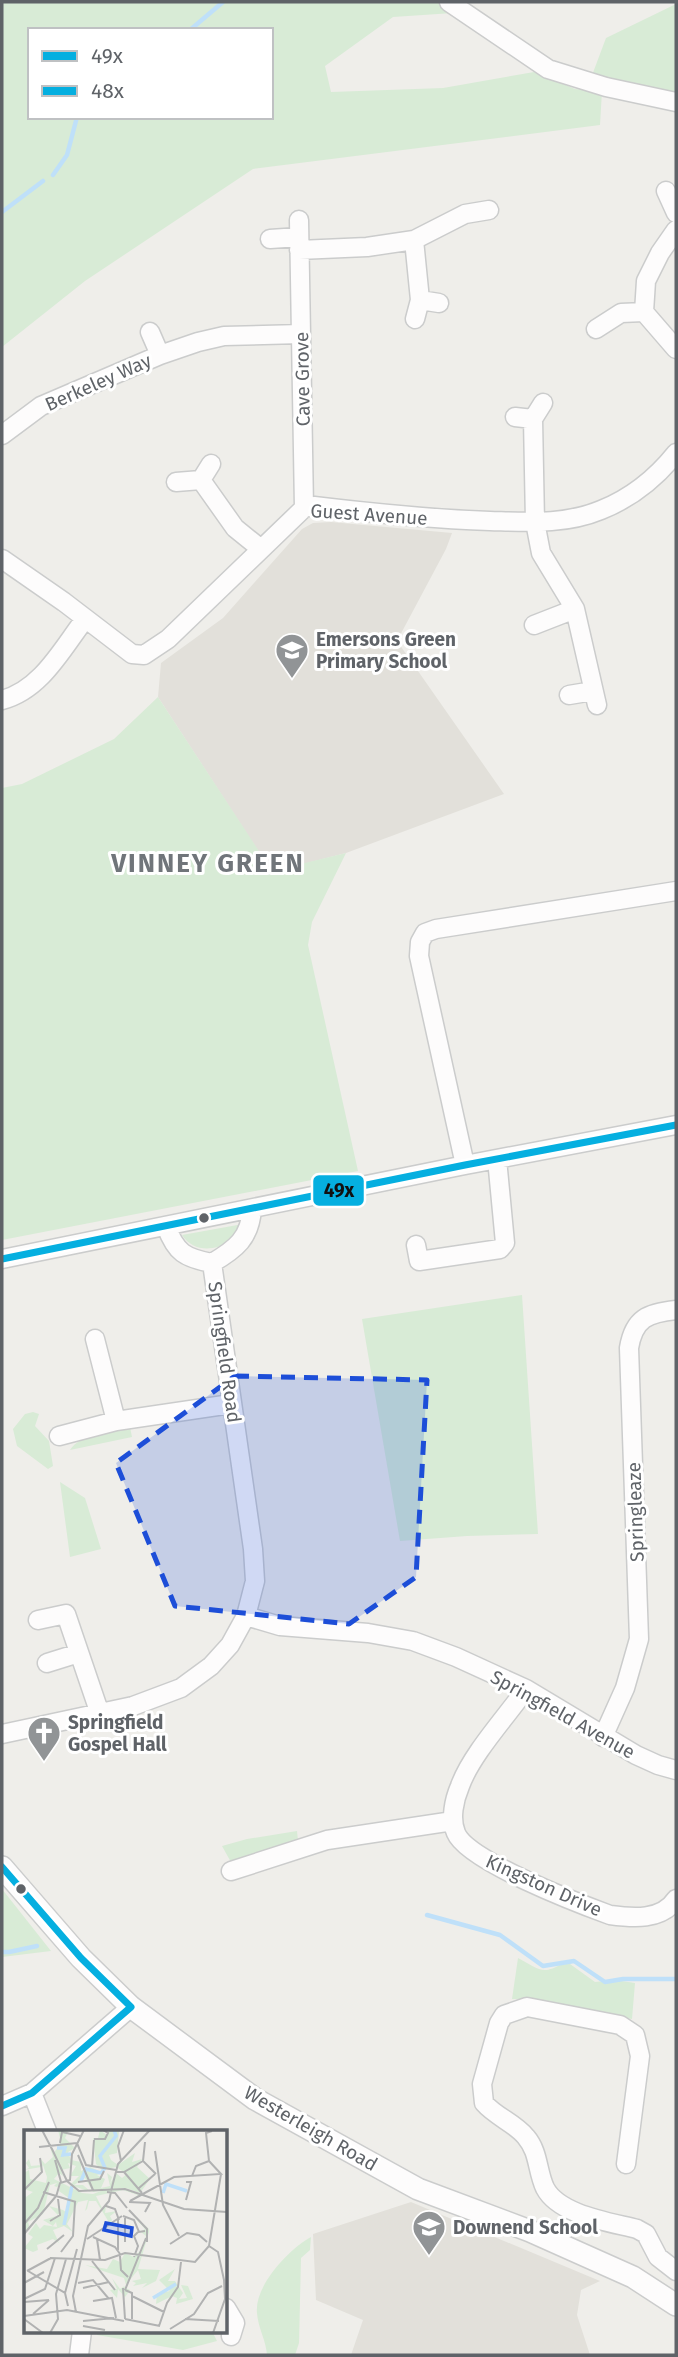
<svg xmlns="http://www.w3.org/2000/svg" width="678" height="2357" viewBox="0 0 678 2357" font-family="'Fira Sans',sans-serif">
	<rect width="100%" height="100%" fill="#efeeea"/>
	<path fill="#e2e0da" d="M331,522L452,533L446,549L397,641L504,794L346,853L272,872L158,697L161,663L223,618L302,529L313,523Z
		M411,2202L600,2281L581,2290L577,2315L590,2355H351L363,2320L316,2300L313,2234Z"/>
	<path fill="#d8ebd6" fill-rule="evenodd" d="M2,2H437L453,13L393,17L325,66L331,92L443,88L534,72L575,89L602,91L600,125L253,169L85,281L2,347ZM30,30H271V117H30Z
		M676,4V97L591,78L606,38Z
		M158,697L272,871L346,853L312,922L308,945L358,1171L2,1240V788L22,784L114,739Z
		M243,1224C235,1248 197,1259 182,1235Z
		M522,1295L538,1534L467,1536L400,1541L362,1319Z
		M33,1412L39,1414L35,1426L49,1441L53,1466L48,1469L17,1446L13,1429L25,1414Z
		M130,1427L132,1437L70,1450C80,1434 112,1432 130,1427Z
		M60,1482L85,1498L101,1549L70,1557Z
		M297,1831L298,1841L232,1864L222,1846L247,1839Z
		M2,1889L51,1951L2,1957Z
		M518,1958C539,1969 542,1976 563,1963L570,1964L595,1982L615,1980L635,1983L632,2019L526,1999H512Z
		M311,2237L310,2250L301,2258L299,2343L295,2355H267C266,2340 258,2328 257,2313C254,2286 289,2249 311,2237Z
		M97,2331H212L217,2341L183,2350L97,2335Z"/>
	<g fill="none" stroke-linecap="round" stroke-linejoin="round">
		<path stroke="#bfe0f9" stroke-width="4.5" d="M190,30L223,2
			M53,175L67,155L77,117
			M2,212L43,181
			M427,1915L500,1935L543,1966L574,1961L605,1982L623,1979H676
			M2,1952H9L37,1946"/>
		<defs>
			<path id="minor" d="M449,2L548,69L606,87L676,102
				M666,191L676,213
				M299,220L304,508
				M676,230L660,253L646,281L644,312L676,349
				M270,239L299,237
				M414,240L420,300L415,319
				M299,250L367,247L414,240L465,214L489,210
				M420,300L439,303
				M596,329L621,313L644,312
				M150,332L160,355
				M543,403L533,419L535,522L541,553L575,609L597,705
				M515,417L533,419
				M2,435L41,406L160,355L198,342L224,336L301,334
				M201,480L211,464
				M176,482L201,480L235,528L261,549
				M2,559L64,602L132,654L144,655L168,639L304,508L314,506C372,513 431,519 490,521C527,522 565,525 601,510C631,498 656,478 676,453
				M534,625L575,609
				M569,695L593,691
				M2,700C41,690 62,649 85,619
				M465,1165L419,956L420,942L425,933L436,929L676,891
				M166,1226C176,1253 185,1258 212,1263C236,1249 250,1238 252,1209
				M416,1245L419,1261L500,1249L505,1243L497,1159
				M2,1259L465,1165L676,1125
				M95,1339L116,1421
				M59,1436L116,1421L231,1404
				M246,1616L280,1626L368,1633L413,1641L456,1657L526,1689L636,1755L658,1765L676,1770
				M38,1620L66,1614L100,1714
				M47,1663L79,1653
				M526,1689C506,1717 471,1755 460,1786C454,1800 450,1819 456,1833C467,1861 580,1904 610,1915C632,1918 662,1921 676,1899
				M2,1734L133,1706L181,1688L211,1666L230,1645L246,1616L255,1581L253,1549L212,1263
				M603,1737L625,1688L639,1639L629,1348C634,1318 648,1313 676,1310
				M231,1871L327,1840L453,1821
				M32,2093L47,2131
				M2,2106L32,2093L131,2007
				M626,2164L640,2056L635,2035L620,2025L527,2007L504,2015L499,2023L482,2084L484,2103C496,2117 515,2123 526,2137C539,2152 537,2171 545,2188C559,2215 610,2222 637,2229L646,2234L658,2257L676,2271
				M226,2308L235,2323L231,2336
				M79,2355L82,2331"/>
			<path id="tertiary" d="M2,1867L81,1958L131,2007L255,2099L418,2189L530,2231L633,2277L676,2305"/>
		</defs>
		<use href="#minor" stroke="#cbcccc" stroke-width="21"/>
		<use href="#tertiary" stroke="#cbcccc" stroke-width="24"/>
		<use href="#minor" stroke="#fdfcfc" stroke-width="18"/>
		<use href="#tertiary" stroke="#fdfcfc" stroke-width="21"/>
		<defs>
			<path id="bus-1" d="M2,1259L465,1165L676,1125"/>
			<path id="bus-2" d="M2,1867L81,1958L131,2007
				M2,2106L32,2093L131,2007"/>
		</defs>
		<use href="#bus-1" stroke="#fff" stroke-width="12"/>
		<use href="#bus-2" stroke="#fff" stroke-width="12"/>
		<use href="#bus-1" stroke="#05afe0" stroke-width="7"/>
		<use href="#bus-2" stroke="#05afe0" stroke-width="7"/>
	</g>
	<path fill="#1d4ed8" fill-opacity="0.2" stroke="#1d4ed8" stroke-width="5" stroke-dasharray="14 9" stroke-linejoin="round" d="M235,1376L427,1380L416,1577L349,1624L175,1606L116,1463Z"/>
	<defs>
		<symbol id="school-pin" viewBox="-11 -11 22 30"><path d="M0 17L-7.5 6A9.5 9.5 0 1 1 7.5 6Z" fill="#919496" stroke="#fff"/><path d="M0-5L7-2L0 1L-7-2ZM-4 1L0 2.5L4 1V4Q0 6-4 4Z" fill="#fff"/></symbol>
		<symbol id="church-pin" viewBox="-11 -11 22 30"><path d="M0 17L-7.5 6A9.5 9.5 0 1 1 7.5 6Z" fill="#919496" stroke="#fff"/><path d="M-1.2-6h2.4v3.5h3.3v2.4h-3.3V6h-2.4V-.1h-3.3v-2.4h3.3Z" fill="#fff"/></symbol>
	</defs>
	<g fill-rule="evenodd">
		<use href="#school-pin" x="273" y="631" width="38" height="52"/>
		<use href="#church-pin" x="25" y="1714" width="38" height="52"/>
		<use href="#school-pin" x="410" y="2208" width="38" height="52"/>
	</g>
	<g fill="#5f6368" stroke="#fff" stroke-width="2.5">
		<circle cx="204" cy="1218" r="6"/>
		<circle cx="21" cy="1889" r="6"/>
	</g>
	<g text-anchor="middle" stroke-width="6" stroke-linejoin="round" paint-order="stroke">
		<g font-size="19" fill="#5f6368" stroke="#fff">
			<text transform="translate(302 379) rotate(-91)" y="7">Cave Grove</text>
			<text transform="translate(98 382) rotate(-24)" y="7">Berkeley Way</text>
			<text transform="translate(369 514) rotate(4)" y="7">Guest Avenue</text>
			<text transform="translate(225 1352) rotate(82)" y="7">Springfield Road</text>
			<text transform="translate(635 1512) rotate(-92)" y="7">Springleaze</text>
			<text transform="translate(563 1714) rotate(29)" y="7">Springfield Avenue</text>
			<text transform="translate(544 1885) rotate(24)" y="7">Kingston Drive</text>
			<text transform="translate(311 2128) rotate(30)" y="7">Westerleigh Road</text>
		</g>
		<g font-size="19" font-weight="bold" fill="#5f6368" stroke="#fff" text-anchor="start">
			<text x="316" y="646">Emersons Green<tspan x="316" dy="22">Primary School</tspan></text>
			<text x="68" y="1729">Springfield<tspan x="68" dy="22">Gospel Hall</tspan></text>
			<text x="453" y="2234">Downend School</text>
		</g>
		<g font-size="26" font-weight="bold" letter-spacing="2" fill="#70757a" stroke="#fff">
			<text x="208" y="872">VINNEY GREEN</text>
		</g>
	</g>
	<g transform="translate(24 2130)">
		<rect width="203" height="203" fill="#efeeea"/>
		<path d="M34,0H45L41,8L51,18L44,22L47,30L57,32V41L66,37L79,43L73,45L81,49L77,58L86,56L83,43L88,47L86,54L92,43L98,48L103,44L92,37L78,40L72,34L69,8H74L76,0L83,5L85,0L95,1L93,23L85,25L87,30L94,35L111,23L108,32L118,29L113,37L126,49L116,63L102,58H95L116,64L114,66L107,70L114,65L99,60L72,66L78,78L82,76L81,83L93,81L86,86L88,90L86,94L72,71H65L63,79L61,81L64,70L54,72L43,94L49,102L40,96L29,100L35,113L29,109L13,115L14,120L9,122L0,118L9,107L4,104L12,93L16,99L20,95L33,97L32,92L29,96L19,90L36,85L37,80L34,85L25,76L39,80L43,83L46,69L35,61L36,55L33,57L30,56L33,53L26,55L19,84L4,92L6,99L0,104V61L2,67L9,62L0,59V43L5,40L6,49L22,53L23,47L19,35L15,44L17,37L0,40L5,38L0,30L2,33L5,29L7,36L17,35L16,28L21,34L29,27L26,17L38,39L30,23L37,12ZM44,33L52,36L46,46H55L46,55L67,62L59,55H50L61,48L69,62L77,61L69,64L58,63L30,49L35,43L39,46L37,40L46,38ZM105,81L125,99V102L114,139L136,140L132,151L118,158L123,153L109,156L112,153L108,151L117,149L114,140L100,157L106,160L101,167L94,159L93,168L86,160L93,159L88,148L96,159L102,155L100,148L61,135L83,139L89,129L96,132L101,123L110,127L118,119L122,106L117,102L121,99ZM151,139L144,151H151L159,163L155,169L163,168L157,155L164,156L169,169L152,174L153,168L148,166L132,174L133,164L146,161L135,150Z" fill="#d8ebd6" fill-rule="evenodd"/>
		<path fill="none" stroke="#bfe0f9" stroke-width="3.5" d="M33,18H41L39,25L47,24M57,51L62,39L77,43L81,38L76,26L92,6L90,0M139,63L142,54L163,61M40,95L48,56M129,168L152,154"/>
		<path fill="none" stroke="#b1b2b2" stroke-width="2" d="M18,0L30,23M70,9H81L84,3L79,0M121,12L119,31L132,44M36,13L38,2L56,6M53,13L62,35L92,40M15,17L53,13M28,19L43,51L55,61L101,59L160,79L203,82M131,21L139,75L155,106M54,25L69,60M31,30L37,52M97,31L94,16L100,0M185,31L182,3L188,1M68,37L70,10M92,42H100L119,31M100,42L118,63M168,46L172,36L185,31M54,52L76,49L80,41M162,52H167L162,70M115,58L131,44M0,60L18,42L16,28M87,61L94,34L126,0M19,62L52,72M83,62L91,63L103,78M32,67L36,53L46,50L48,24L60,0M106,71L150,47L197,44L185,31M105,72L126,73L121,82M82,76L91,79L95,90M105,80L123,99V112M99,86L110,90L115,102L121,101M101,88V112M26,91L36,85L34,69M0,94L14,78L25,52M0,104L33,65M69,107L91,117L96,124M63,109L98,86M73,109L76,130M146,114L163,103L175,105L183,112M185,116L194,122L200,150L201,169L189,203M23,119L40,105M94,120V90M37,122L49,106L51,72M96,126L97,140L104,147M110,127L114,116L110,106L115,101M26,128L81,130L101,123L171,132L185,116L197,44M68,131L91,160M3,141L27,128M4,141L41,163L44,176M0,153L20,142M54,153L69,150L85,169M59,158L85,152M99,158L101,189M101,160L108,163V189M101,160L122,108M41,163L53,119M108,166L140,182M0,169L21,159L31,128M69,171L88,168L92,188M0,172L25,170M52,182L49,166L64,96L85,71L87,62M9,184L25,170M0,186L43,180L100,191M0,189L19,203M101,189L136,196M161,189L195,191M59,191L90,188M59,196L81,200M135,196L143,173L154,157L157,132M146,199L170,184L184,163L198,156M26,203L34,189L32,164L42,129"/>
		<path fill="#1d4ed8" fill-opacity="0.15" stroke="#1d4ed8" stroke-width="3.5" d="M82,93L108,98L107,106L80,100Z"/>
		<rect width="203" height="203" fill="none" stroke="#5f6368" stroke-width="3.5"/>
	</g>
	<rect stroke="#fff" stroke-width="2.5" x="312" y="1174" width="53" height="33" rx="7" fill="#05afe0"/>
	<g font-size="19" text-anchor="middle" font-weight="bold" fill="#111">
		<text x="339" y="1197">49x</text>
	</g>
	<rect width="678" height="2357" fill="none" stroke="#5f6368" stroke-width="7"/>
	<rect x="28" y="28" width="245" height="91" fill="#ffffff" stroke="#bfc1c3" stroke-width="2"/>
	<rect x="42" y="51" width="35" height="10" fill="#05afe0" stroke="#bfc1c3" stroke-width="2"/>
	<text x="91" y="63" font-size="21" fill="#5f6368">49x</text>
	<rect x="42" y="86" width="35" height="10" fill="#05afe0" stroke="#bfc1c3" stroke-width="2"/>
	<text x="91" y="98" font-size="21" fill="#5f6368">48x</text>
</svg>
